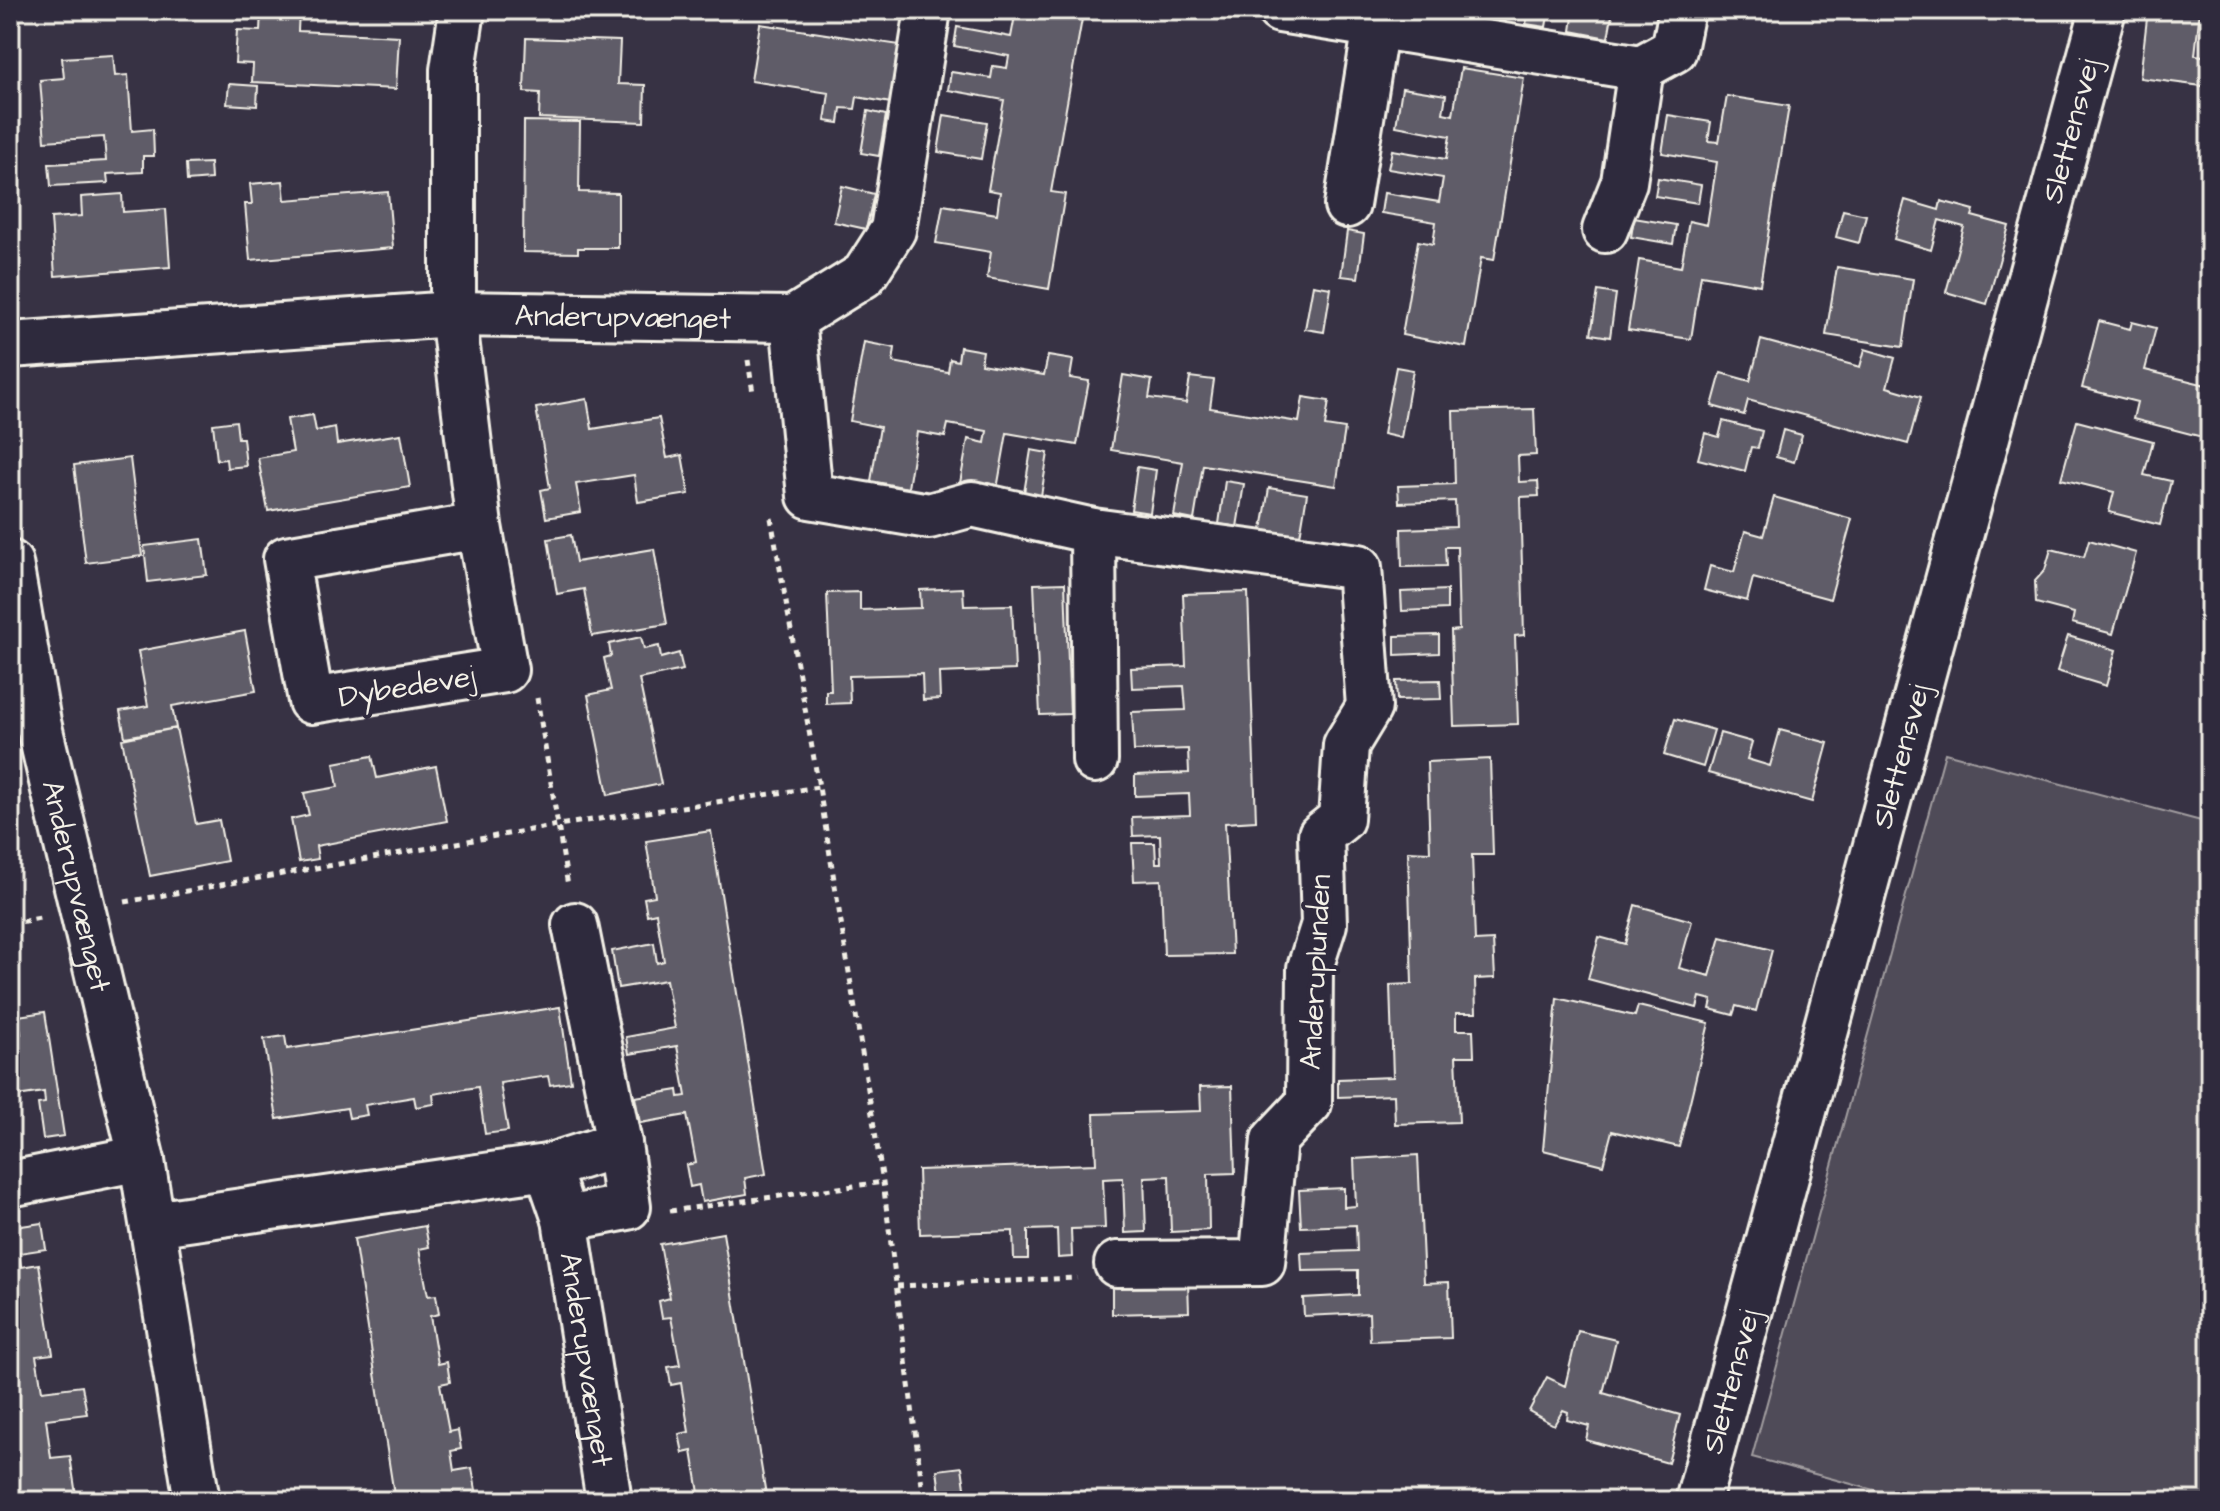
<svg xmlns="http://www.w3.org/2000/svg" width="2220" height="1511" viewBox="0 0 2220 1511" font-family="'Architects Daughter',sans-serif">
	<rect width="100%" height="100%" fill="#373244"/>
	<filter id="ink" filterUnits="userSpaceOnUse"><feTurbulence type="fractalNoise" baseFrequency=".0125" numOctaves="2"/><feDisplacementMap in="SourceGraphic" scale="16" xChannelSelector="R" yChannelSelector="G"/><feConvolveMatrix kernelMatrix="1 2 1 2 8 2 1 2 1" color-interpolation-filters="sRGB"/></filter>
	<g filter="url(#ink)">
		<path fill="#504b59" stroke="#a29ea0" stroke-width="2" d="M1945,753L2201,821L2210,781V1501H1914L1752,1457Z"/>
		<path fill="#5f5c67" stroke="#f4f1e8" stroke-width="2" d="M261,10H299L298,31L399,36L396,89L252,82L253,64L235,63L237,30L260,31Z
			M1016,10H1034L1082,19L1051,192L1065,194L1049,289L987,278L991,252L936,243L943,205L997,214L1000,192L988,190L1004,100L948,90L951,72L991,78L993,66L1007,68L1009,56L954,46L957,27L1011,37Z
			M1485,10H1506L1504,21L1484,17Z
			M1529,10H1549L1546,27L1526,24Z
			M1574,10H1613L1608,38L1571,31Z
			M2148,10H2200L2195,55L2210,57V87L2140,78Z
			M760,24L900,45L891,103L857,97L855,109L841,108L839,123L825,121L829,93L751,81Z
			M526,38L620,41L618,84L645,85L644,122L539,118L540,93L524,92Z
			M113,55L115,76L128,75L132,131L153,129L154,156H143V172L107,174L108,183L51,186L49,164L106,161L104,137L45,141L40,80L64,78L62,58Z
			M1461,68L1524,78L1494,260L1481,258L1466,347L1402,335L1418,241L1433,244L1436,222L1381,213L1384,193L1439,202L1443,178L1388,169L1392,150L1446,159L1450,136L1396,126L1402,88L1446,95L1443,113L1453,115Z
			M229,84L258,86L257,106L227,104Z
			M1727,96L1789,106L1760,285L1701,275L1691,339L1628,330L1639,260L1681,267L1689,221L1707,225L1717,162L1662,153L1668,115L1711,122L1708,141L1719,142Z
			M868,111L886,115L879,156L861,153Z
			M944,115L987,122L981,159L938,152Z
			M524,121L580,122L579,192L618,193V248H578V253L523,252Z
			M210,163L211,179L187,181L186,164Z
			M1658,178L1701,185L1698,203L1655,196Z
			M283,181L285,200L388,192L393,248L250,260L245,204H252L250,184Z
			M842,186L874,194L866,229L834,222Z
			M122,194L123,212L166,209L170,267L55,276L51,218L82,216L81,197Z
			M1905,200L1939,210L1941,201L1974,210L1972,216L2009,226L1987,304L1946,292L1964,227L1939,220L1931,250L1894,239Z
			M1843,210L1866,215L1859,243L1836,237Z
			M1634,218L1676,225L1673,244L1631,237Z
			M1347,231L1364,234L1358,278L1341,276Z
			M1837,267L1913,279L1903,347L1826,335Z
			M1313,285L1331,288L1324,332L1305,329Z
			M1598,291L1616,294L1610,337L1591,334Z
			M2099,321L2130,329L2132,322L2156,328L2145,370L2210,386V439L2133,419L2137,402L2082,388Z
			M1761,340L1860,367L1865,349L1895,358L1887,387L1921,397L1908,444L1748,400L1744,415L1712,406L1721,373L1750,381Z
			M864,342L895,348L893,362L948,372L950,359L958,361L960,347L983,351L981,364L1044,375L1048,356L1073,360L1070,378L1089,381L1077,445L1007,433L997,489L960,483L968,439L985,443L987,431L948,424L945,437L917,432L908,488L871,481L880,427L850,421Z
			M1396,367L1413,370L1401,438L1383,434Z
			M1123,375L1152,380L1149,398L1186,403L1190,377L1214,380L1210,408L1299,422L1303,397L1329,401L1325,426L1345,429L1336,486L1203,465L1194,520L1174,516L1183,462L1111,450Z
			M587,399L592,429L659,418L667,458L682,455L689,494L638,502L634,475L576,484L581,512L546,518L541,490L550,488L536,408Z
			M1534,409L1536,455L1518,456L1519,482L1538,481L1539,496L1520,497L1524,635L1515,636L1518,724L1454,726L1451,631L1459,630L1457,547H1445L1446,566L1402,567L1401,529L1456,527L1455,501L1399,503L1398,486L1455,484L1453,411Z
			M313,415L316,431L335,427L337,444L401,434L410,487L268,511L258,458L293,452L287,419Z
			M236,421L238,438H243L246,466L227,468L226,459L217,460L213,424Z
			M1723,421L1762,431L1758,448L1751,447L1745,471L1698,459L1705,433L1719,437Z
			M2077,421L2153,441L2144,475L2171,481L2160,525L2109,512L2114,492L2061,479Z
			M1783,430L1802,435L1794,462L1776,457Z
			M1031,450L1048,453L1041,496L1024,493Z
			M130,458L142,556L86,563L74,465Z
			M1137,467L1156,470L1150,513L1131,510Z
			M1225,481L1244,484L1237,527L1219,524Z
			M1269,488L1307,494L1300,536L1262,530Z
			M1774,497L1852,519L1830,599L1753,578L1747,601L1704,590L1710,566L1734,572L1745,531L1763,536Z
			M571,535L576,562L654,549L667,624L592,636L584,589L557,594L548,539Z
			M202,539L207,575L148,582L144,546Z
			M2089,540L2136,553L2113,634L2072,623L2074,613L2036,603L2035,581L2045,570L2051,549L2084,557Z
			M1065,583L1070,714L1040,715L1034,584Z
			M963,588L964,606L1012,605L1015,670L939,673L940,699L923,700L922,674L849,676L850,703L826,704V691H831L827,593L860,592V610L921,608L920,590Z
			M1447,590V609L1402,611L1401,592Z
			M1248,592L1256,821L1225,823L1232,954L1164,955L1161,880L1134,881L1132,843H1155L1156,863H1161L1160,835L1133,836L1132,817L1190,815L1189,794L1135,796V775L1189,773L1188,749L1134,751L1132,712L1186,710L1184,686L1132,688L1131,668L1186,666L1183,594Z
			M245,631L256,691L172,706L176,728L125,737L120,711L148,706L138,651Z
			M1439,635V653L1395,655V636Z
			M2068,636L2116,650L2106,686L2057,671Z
			M641,637L644,649L659,646L661,658L679,653L683,670L639,679L661,784L608,795L588,695L611,690L604,658L611,656L609,644Z
			M1440,680L1441,699L1397,700L1396,681Z
			M1675,719L1714,730L1703,767L1664,755Z
			M176,728L196,824L219,820L227,861L150,876L122,739Z
			M1780,730L1828,743L1812,802L1708,773L1720,733L1752,742L1747,759L1770,766Z
			M372,756L377,778L436,766L447,821L316,846L318,859L299,862L291,819L309,815L304,793L338,787L334,763Z
			M1490,759L1493,855H1472L1475,941L1493,940L1495,978L1475,979L1476,1013H1456V1030H1473L1474,1056H1456L1459,1122L1395,1124L1394,1095L1338,1097V1079L1393,1077L1390,985L1412,984L1408,851L1430,852L1427,762Z
			M711,831L766,1174L745,1178L747,1194L702,1202L699,1185L690,1187L686,1165L696,1163L687,1115L640,1123L635,1097L678,1090L679,1097L686,1096L677,1046L629,1054L626,1037L675,1028L666,980L618,988L612,951L654,943L657,963L664,961L656,913L647,915L644,898L655,896L646,841Z
			M1635,905L1692,921L1679,968L1710,976L1721,937L1772,950L1756,1011L1736,1006L1733,1015L1710,1009L1712,1000L1700,997L1697,1008L1588,979L1599,937L1625,944Z
			M1557,998L1635,1016L1638,1006L1709,1023L1679,1147L1612,1131L1603,1165L1543,1150Z
			M560,1007L571,1082L550,1085L548,1076L500,1083L508,1131L485,1134L478,1087L433,1094L434,1104L416,1107L414,1097L365,1105L367,1115L349,1118L347,1108L277,1119L264,1039L285,1036L287,1049Z
			M45,1012L64,1136L43,1139L38,1104L45,1103L44,1092L10,1097V1036L21,1034L18,1016Z
			M1232,1086L1235,1173L1208,1174L1209,1230L1171,1232L1169,1176L1144,1177L1146,1232L1125,1233L1123,1178L1103,1179L1105,1228L1071,1229L1072,1257L1058,1258L1057,1229L1028,1230V1259H1014L1013,1231L920,1234L918,1170L1096,1164L1094,1114L1201,1111L1200,1087Z
			M1418,1155L1424,1283L1449,1282L1451,1338L1370,1341L1369,1313L1304,1316L1303,1298L1358,1295V1270L1302,1271L1301,1253L1357,1251L1356,1225L1301,1227L1299,1190L1344,1188V1207L1356,1206L1354,1159Z
			M14,1223L15,1227L42,1223L46,1249L19,1253L21,1267L39,1264L53,1354L36,1356L42,1391L82,1386L87,1414L46,1419L51,1458L70,1456L77,1501H10V1224Z
			M425,1226L429,1247L419,1249L428,1296L436,1295L439,1314L430,1316L438,1364L447,1362L450,1382L440,1384L449,1432L458,1430L461,1449L451,1451L454,1471L472,1468L477,1496L468,1498L469,1501H395L354,1239Z
			M723,1233L767,1501H691L700,1499L692,1451L683,1453L679,1434L689,1432L681,1383L671,1385L668,1367L680,1365L671,1317L662,1318L659,1301L670,1298L660,1244Z
			M1188,1282L1189,1312L1112,1314V1285Z
			M1578,1331L1616,1340L1603,1393L1680,1415L1668,1463L1586,1440L1589,1426L1567,1420L1568,1412L1563,1410L1554,1425L1529,1411L1547,1377L1565,1386Z
			M962,1467L967,1501H941L937,1470Z"/>
		<g fill="none" stroke-linecap="round" stroke-linejoin="round">
			<defs>
				<g id="street">
					<path d="M462,10L453,70V314L479,526L505,670L311,701L286,559L479,526"/>
					<path d="M1280,10L1641,68L1624,182L1605,230"/>
					<path d="M1641,68L1674,50L1682,10"/>
					<path d="M1347,205L1376,25"/>
					<path d="M793,319L810,496L929,516L972,504L1093,531L1359,567L1369,707L1346,745L1341,819L1321,835L1324,924L1310,968L1309,1103L1274,1140L1262,1263L1117,1264"/>
					<path d="M793,319L864,275L893,230L928,10"/>
					<path id="s1" d="M10,345L453,314L793,319"/>
					<path d="M1093,531L1095,760"/>
					<path id="s2" d="M10,563L38,722L142,1161L197,1501"/>
					<path d="M575,925L619,1144"/>
					<path d="M10,1184L121,1162L142,1161"/>
					<path id="s3" d="M565,1219L609,1501"/>
					<path d="M153,1224L547,1167L619,1144L628,1207L565,1219L547,1167"/>
				</g>
				<g id="secondary">
					<path id="s4" d="M1698,1501L2103,10"/>
				</g>
			</defs>
			<use href="#street" stroke="#f4f1e8" stroke-width="50"/>
			<use href="#secondary" stroke="#f4f1e8" stroke-width="50"/>
			<path stroke="#f4f1e8" stroke-width="5" stroke-dasharray="6 6" stroke-linecap="butt" d="M748,360L753,393
				M771,518L819,787L883,1182L924,1501
				M537,698L568,886
				M125,902L558,825L819,787
				M10,924L40,918
				M670,1211L883,1182
				M897,1286L1077,1278"/>
			<use href="#street" stroke="#2f2a3d" stroke-width="44"/>
			<use href="#secondary" stroke="#2f2a3d" stroke-width="44"/>
		</g>
	</g>
	<g text-anchor="middle" stroke-width="8" stroke-linejoin="round" paint-order="stroke">
		<g font-size="30" fill="#f4f1e8" stroke="#2f2a3d">
			<text dy="10" stroke="none"><textPath href="#s4" startOffset="1420">Slettensvej</textPath></text>
			<text dy="10" stroke="none"><textPath href="#s1" startOffset="614">Anderupvænget</textPath></text>
			<text transform="translate(407 686) rotate(-9)" y="10">Dybedevej</text>
			<text dy="10" stroke="none"><textPath href="#s4" startOffset="772">Slettensvej</textPath></text>
			<text dy="10" stroke="none"><textPath href="#s2" startOffset="330">Anderupvænget</textPath></text>
			<text transform="translate(1315 972) rotate(-87)" y="10">Anderuplunden</text>
			<text dy="10" stroke="none"><textPath href="#s3" startOffset="142">Anderupvænget</textPath></text>
			<text dy="10" stroke="none"><textPath href="#s4" startOffset="124">Slettensvej</textPath></text>
		</g>
	</g>
	<rect width="2220" height="1511" fill="none" stroke="#2f2a3d" stroke-width="40"/>
	<rect x="20" y="20" width="2180" height="1471" fill="none" stroke="#f4f1e8" stroke-width="3" filter="url(#ink)"/>
</svg>
